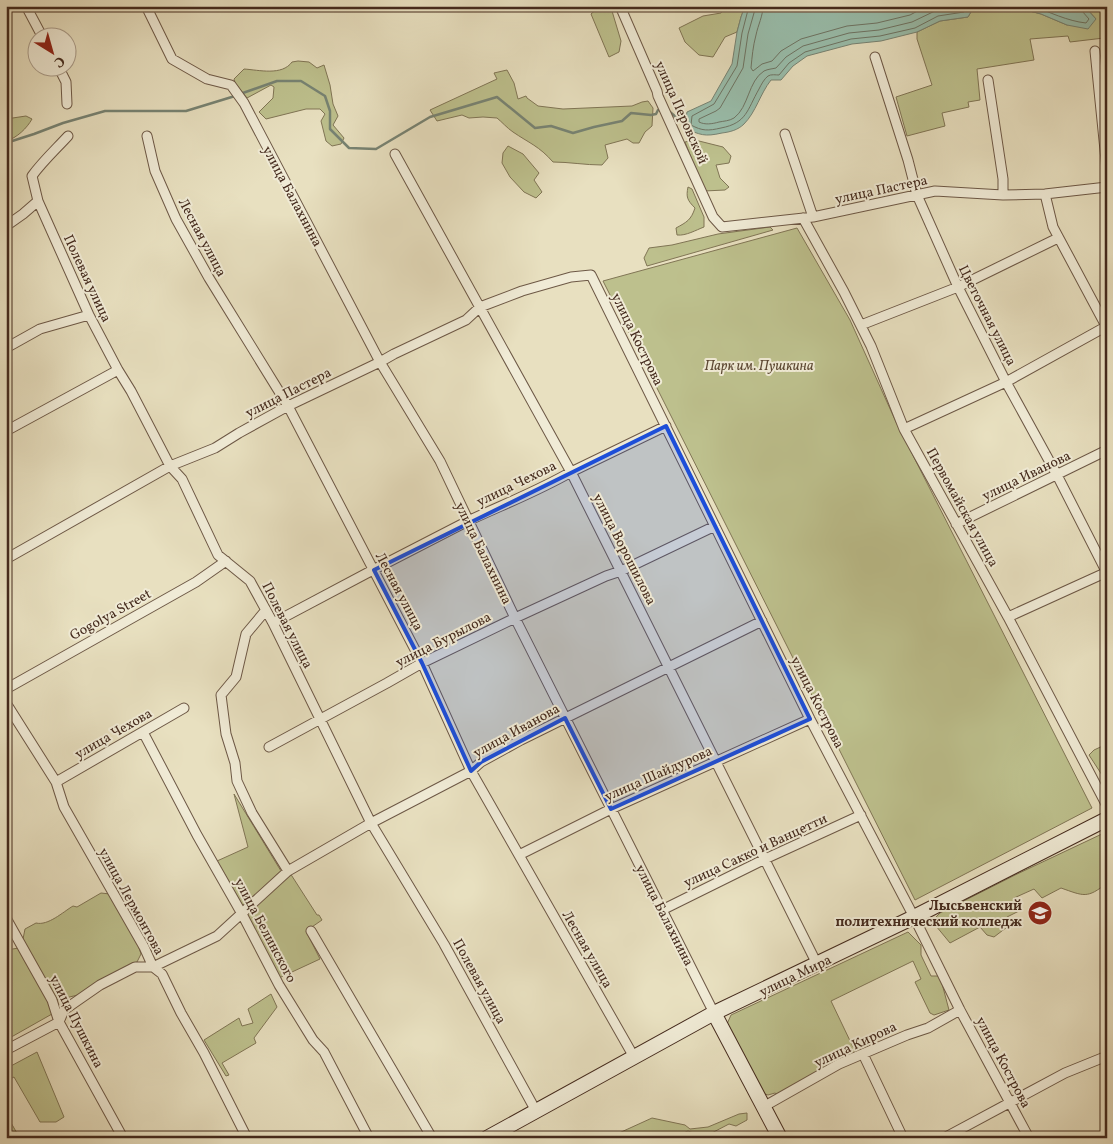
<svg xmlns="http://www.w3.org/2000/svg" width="1113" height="1144" viewBox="0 0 1113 1144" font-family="Vollkorn,serif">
	<rect width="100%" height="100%" fill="#e8e0c0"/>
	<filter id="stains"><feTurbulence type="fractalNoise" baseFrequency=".004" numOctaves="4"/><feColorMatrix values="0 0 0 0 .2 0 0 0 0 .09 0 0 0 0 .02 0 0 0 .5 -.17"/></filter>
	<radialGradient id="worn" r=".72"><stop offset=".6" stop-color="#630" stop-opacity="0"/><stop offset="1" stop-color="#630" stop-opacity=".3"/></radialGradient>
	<path fill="#bdc08d" stroke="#807555" d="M600,6H609L612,11L621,41L619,52L609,57L591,14Z
		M725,6H745L741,17L737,32L725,37L713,57L699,55L685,42L679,28L703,16L721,13Z
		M983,6H1011L1041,14L1067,25L1096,19L1086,8L1085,6H1103L1107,11V64L1104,38L1070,42L1068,36L1030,39L1034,60L977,69L980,100L968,102L969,107L942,113L945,126L907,136L896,97L932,85L917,39V32L940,21L968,17L972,10Z
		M298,61L309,62L317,68L324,65L330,85L333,104L338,116L333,125L344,138L341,144L332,146L326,141L321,121L325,114L320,109H306L266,119L259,112L273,98L274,87L271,85L247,98L235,83L234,79L244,69C259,70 282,76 292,62Z
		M507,70L514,83L518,99L526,96L527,98L538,106L563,109L632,106L642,102L648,101L653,108L652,126L645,132L639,143H633L627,139L605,145L608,158L602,165C585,165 569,162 553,162C539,146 529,143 513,132C507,128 502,122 497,118L483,117L469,118L462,115L437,121L430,110L497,79L494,73Z
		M26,116L32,119C27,128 17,138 6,141V119Z
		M695,140L723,147L731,156L729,163L716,165L720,178L729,187L725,190L704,191L685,142Z
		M508,146L523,154L539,173L534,180L542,192L536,198L524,192L510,177L502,163L503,153Z
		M688,187L692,189L704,217V227C696,230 686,236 677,235L676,228C687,222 691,220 695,208C687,200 686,197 688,187Z
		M770,227L773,230L647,266L644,258L649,248L672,245L718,234Z
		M797,228L850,320L896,422L1092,808L915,900L603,281Z
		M1107,744V772L1102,775L1089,755L1094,750Z
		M234,794L281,871L243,906L217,861L248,847Z
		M1104,833L1107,838V883C1087,899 1084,896 1061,888L1042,898L1034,889L1014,898L1021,910L1007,917L1011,924L994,937L987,935L980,927L950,943L936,926L935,918L940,913L1015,875Z
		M290,873L317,915H319L322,920L306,931L320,959L279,978L247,914Z
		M101,893L110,894L138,945L141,954L137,962L82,994L57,1000L53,997L23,939L25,929L36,923C48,926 63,912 73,906L77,907Z
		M908,932L921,945V955L931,976H940L949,1010L934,1015L930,1013L915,982L921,979L913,961L831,1001L853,1047L868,1040L871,1047L778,1095L775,1093L768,1095L762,1093L727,1024L731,1015Z
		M19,948L48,1001L52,1014L6,1040V950Z
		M271,994L277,1007L254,1038L256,1043L222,1063L229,1075L226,1076L204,1040L239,1018L242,1026L253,1023L248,1009Z
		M37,1052L64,1117L56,1122H40L14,1077L6,1081V1066L9,1067Z
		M747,1113V1120L736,1126L729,1124L704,1137L688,1131L672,1138H608L652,1118L685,1125L690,1129L708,1127L739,1114Z
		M6,1114L18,1135L15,1138H6Z"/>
	<path fill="#99beac" stroke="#778373" d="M745,6H983L972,10L968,17L940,21L917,32L881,41L852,44L807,56L793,66L781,80H771C760,94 756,112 744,124C738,130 730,132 722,133C704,137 701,135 684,128L687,112L711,101L732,64L737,32L741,17Z
		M1011,6H1085L1086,8L1096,19L1088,29L1067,25L1041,14Z"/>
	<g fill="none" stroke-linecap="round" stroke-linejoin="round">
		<path stroke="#6e7464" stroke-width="1" d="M749,6L742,33L737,66L714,104L692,116L691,125C702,131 708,131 721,128C747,123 747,110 759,89C761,85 764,79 768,76C771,74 776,75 779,75L789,63L805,52L851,39L880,36L915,28L938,16L964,12L969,6
			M756,6L748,34L743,68L720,108L716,111L699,119V122C705,125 712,124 719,122C724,121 729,121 734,118C749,107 748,81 764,71C768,69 772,69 776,68L786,57L803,46L849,33L879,30L912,22L937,10L961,6
			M763,6C763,16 758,25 756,35C753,46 752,57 751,68L753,71L762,64L772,61L781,51L801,39L847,26L877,23L910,15L927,6
			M1032,6C1050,12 1067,21 1086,23L1089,19L1082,11L1081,6"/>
		<path stroke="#778373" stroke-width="2.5" d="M240,94L277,81H301L325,96L330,111V129L349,148L376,149L430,117L497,97L535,128L551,126L573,133L594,127L622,121L631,113L651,115L656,114L658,110
			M670,112L683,123H687
			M6,143L34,134L63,123L105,111H186L235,96"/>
		<defs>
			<path id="street" d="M26,6L43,38
				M146,6L172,59L207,79L231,85L244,103L380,362L440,461L515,618L714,1013
				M620,6L657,91L658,96L713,217L722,227L813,217L935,191L1003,195L1045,194L1107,187
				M1095,51L1107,170
				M875,57L908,160L917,195L958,287L1006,382L1057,475L1107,573
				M59,68L66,82L67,104
				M988,80L1003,179V195
				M785,134L813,217
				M68,136C56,149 42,162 32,176L38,201L89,315L118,370L131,391L170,466L182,479L218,555L250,581L273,623L371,823L444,944L536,1111
				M147,136L155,171L176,219L209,278L288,406L422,663L471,771L634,1057
				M395,154L571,472L817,964
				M1045,194L1053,227L1107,328
				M803,218L844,292L871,346L904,429L1008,617L1107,806
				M6,226L23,214L38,201
				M861,325L958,287L1058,238
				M6,348L40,329L89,315
				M904,429L1006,382L1107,326
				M6,431L118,370
				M956,524L1107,450
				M6,559L170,466L215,448L239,433L288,406L380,362L394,354L466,320L480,307L522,291L571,277L591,275L810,719L914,917L960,1010L1029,1138
				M266,610L246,634L236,677L221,695L226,734L235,763L237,781L252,813L288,871
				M1008,617L1107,572
				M273,623C338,588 403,554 468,521C502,505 538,491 571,472L666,426
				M6,689L196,582L226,561
				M6,703L56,782L64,807L144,947L153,967L162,974L181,1013L204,1053L247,1138
				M143,732L197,835L242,914L279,985L313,1040L324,1052L369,1138
				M269,747L387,683L422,663L515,618L606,576L621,571L715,526
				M56,782L184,708
				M519,855L611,809L810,719
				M662,910L765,859L861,815
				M6,918L52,1000L59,1022L123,1138
				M311,931L432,1138
				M6,1050L59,1022L64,1010L100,985L135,967H153L217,936L288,871L371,823L471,771L481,762L521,740L762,621
				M863,1054L903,1138
				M763,1107L839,1064L907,1035L928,1028L960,1010
				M944,1138L1065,1073L1107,1056"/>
			<path id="secondary" d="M714,1013L780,1138
				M487,1138L714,1013L914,917L1107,819"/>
		</defs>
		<use href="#street" stroke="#6d5846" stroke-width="11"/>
		<use href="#secondary" stroke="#442a1d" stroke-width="16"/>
		<use href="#street" stroke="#f0ebd6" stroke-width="9"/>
		<use href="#secondary" stroke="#f0ebd6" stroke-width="14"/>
	</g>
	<path fill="#1d4ed8" fill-opacity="0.2" stroke="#1d4ed8" stroke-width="4" stroke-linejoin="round" d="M666,426L810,719L611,809L565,718L481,762L471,771L422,663L374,570Z"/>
	<defs>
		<symbol id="university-disc" viewBox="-11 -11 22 22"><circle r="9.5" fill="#8f2418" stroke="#f0ebd6"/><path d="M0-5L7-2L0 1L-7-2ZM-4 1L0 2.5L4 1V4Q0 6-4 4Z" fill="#fff"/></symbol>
	</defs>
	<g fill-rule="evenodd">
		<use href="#university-disc" x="1026" y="899" width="28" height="28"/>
	</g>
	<g text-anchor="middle" stroke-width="4" stroke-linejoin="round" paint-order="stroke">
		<g font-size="14" fill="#442a1d" stroke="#f0ebd6">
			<text transform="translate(682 112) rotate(66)" y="5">улица Перовской</text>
			<text transform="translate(881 189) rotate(-12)" y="5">улица Пастера</text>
			<text transform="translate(293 196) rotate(62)" y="5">улица Балахнина</text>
			<text transform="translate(203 237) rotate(62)" y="5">Лесная улица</text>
			<text transform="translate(88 278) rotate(65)" y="5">Полевая улица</text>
			<text transform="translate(988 315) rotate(63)" y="5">Цветочная улица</text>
			<text transform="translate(638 339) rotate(64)" y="5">улица Кострова</text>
			<text transform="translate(288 392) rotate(-27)" y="5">улица Пастера</text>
			<text transform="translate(1026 475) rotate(-26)" y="5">улица Иванова</text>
			<text transform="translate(516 483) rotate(-26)" y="5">улица Чехова</text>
			<text transform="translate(963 507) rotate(61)" y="5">Первомайская улица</text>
			<text transform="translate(625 549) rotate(63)" y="5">улица Ворошилова</text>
			<text transform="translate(484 553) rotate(64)" y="5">улица Балахнина</text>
			<text transform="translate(400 591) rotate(62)" y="5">Лесная улица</text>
			<text transform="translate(110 614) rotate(-29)" y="5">Gogolya Street</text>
			<text transform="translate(288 625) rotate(63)" y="5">Полевая улица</text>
			<text transform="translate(443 639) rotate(-27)" y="5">улица Бурылова</text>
			<text transform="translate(818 702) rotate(63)" y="5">улица Кострова</text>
			<text transform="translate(516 730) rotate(-29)" y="5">улица Иванова</text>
			<text transform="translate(113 733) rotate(-30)" y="5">улица Чехова</text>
			<text transform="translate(658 773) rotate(-24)" y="5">улица Шайдурова</text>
			<text transform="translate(755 850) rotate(-25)" y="5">улица Сакко и Ванцетти</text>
			<text transform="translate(132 901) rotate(61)" y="5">улица Лермонтова</text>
			<text transform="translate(665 915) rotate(63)" y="5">улица Балахнина</text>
			<text transform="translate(266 930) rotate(62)" y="5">улица Белинского</text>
			<text transform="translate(588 949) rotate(60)" y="5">Лесная улица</text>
			<text transform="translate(795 975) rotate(-26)" y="5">улица Мира</text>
			<text transform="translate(480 981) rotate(61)" y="5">Полевая улица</text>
			<text transform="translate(77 1021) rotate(63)" y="5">улица Пушкина</text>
			<text transform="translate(855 1044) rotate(-25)" y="5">улица Кирова</text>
			<text transform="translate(1004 1062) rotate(62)" y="5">улица Кострова</text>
		</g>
		<g font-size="14" font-style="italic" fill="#5c4833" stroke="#f0ebd6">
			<text x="759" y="370">Парк им. Пушкина</text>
		</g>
		<g font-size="14" font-weight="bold" fill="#442a1d" stroke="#f0ebd6" text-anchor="end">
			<text x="1022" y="910">Лысьвенский<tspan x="1022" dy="16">политехнический колледж</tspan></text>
		</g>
	</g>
	<rect width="1113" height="1144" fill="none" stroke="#e8e0c0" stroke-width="25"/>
	<rect x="8" y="8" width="1098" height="1129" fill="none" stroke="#442a1d" stroke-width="2.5"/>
	<rect x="12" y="12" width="1088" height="1119" fill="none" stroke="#442a1d"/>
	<g transform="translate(52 52) rotate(143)"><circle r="24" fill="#f0ebd6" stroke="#ab9e8c"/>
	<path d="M0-4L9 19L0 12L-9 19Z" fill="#8f2418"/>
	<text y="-8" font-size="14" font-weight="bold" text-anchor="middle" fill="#442a1d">С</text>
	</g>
	<rect width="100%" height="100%" filter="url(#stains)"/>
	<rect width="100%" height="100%" fill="url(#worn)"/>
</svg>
